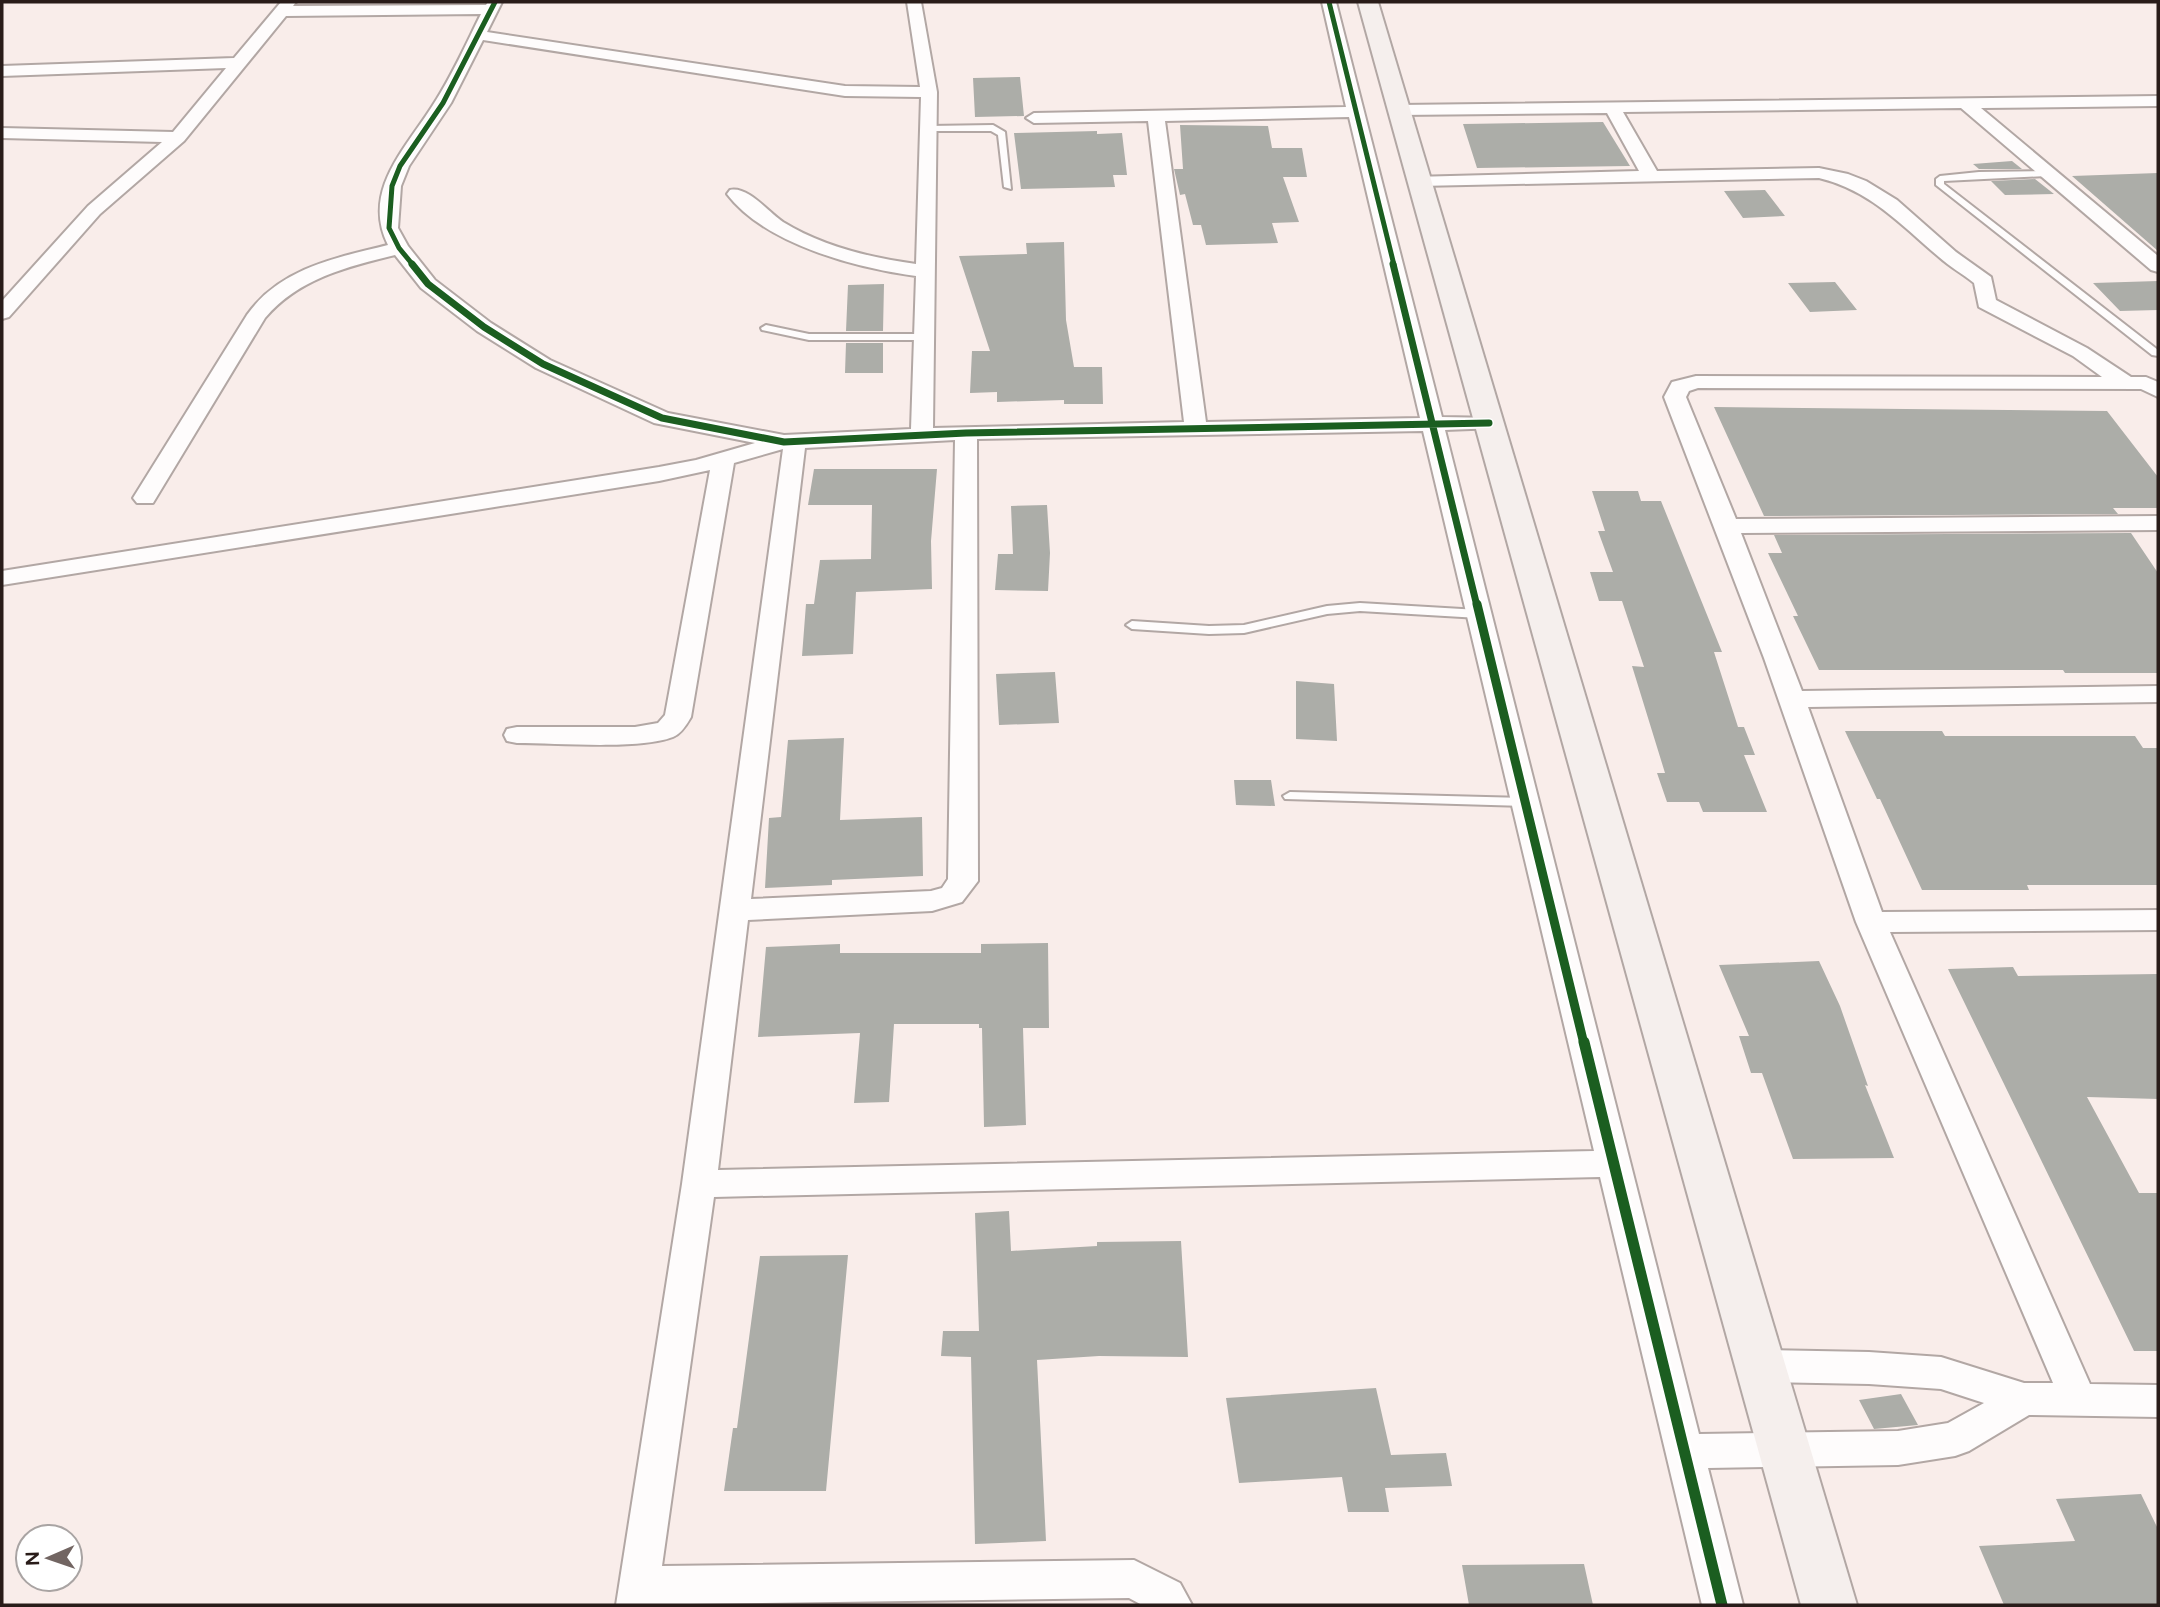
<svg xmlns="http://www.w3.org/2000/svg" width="2160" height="1607" viewBox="0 0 2160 1607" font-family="Figtree,sans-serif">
	<rect width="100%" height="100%" fill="#f9edea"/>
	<path fill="#acada8" d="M1020,77L1024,116L975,117L973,78Z
		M1603,122L1630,166L1477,168L1463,124Z
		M1180,125L1268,126L1272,148H1302L1307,177H1283L1299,222L1272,223L1278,243L1206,245L1201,225H1193L1185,194L1180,195L1174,169H1183Z
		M1097,131V134L1122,133L1127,175H1113L1115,187L1021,189L1014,133Z
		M2012,161L2022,169H1979L1973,164Z
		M2158,173V251L2072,176Z
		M2035,179L2054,194L2005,195L1991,181Z
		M1765,190L1785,216L1743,218L1724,191Z
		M1064,242L1066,320L1074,367H1102L1103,404H1064V400L997,402V392L970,393L972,351H990L959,256L1027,254L1026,243Z
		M2158,281V310L2120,311L2093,283Z
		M1835,282L1857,310L1810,312L1788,283Z
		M884,284L883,331H846L848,285Z
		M846,343H883V373H845Z
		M1714,407L2107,411L2158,477V508H2113L2118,514L1764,516Z
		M814,469H937L931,541L932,589L856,592L853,654L802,656L806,604H814L820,560L871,559L872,505H808Z
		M1592,491H1638L1641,501H1661L1722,652H1714L1738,727H1744L1755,755H1744L1767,812H1703L1699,802H1667L1657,773H1665L1632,666L1644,667L1622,601H1599L1590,572H1613L1598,531H1605Z
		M1047,505L1050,553L1048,591L995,590L998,554H1013L1011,506Z
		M2131,533L2158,573V673H2065L2063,670H1819L1793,616H1798L1768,553H1782L1774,535Z
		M1055,672L1059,723L999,725L996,674Z
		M1296,681L1334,684L1337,741L1296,739Z
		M1845,731H1942L1945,736H2135L2143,748H2158V885H2027L2029,890H1922L1880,799H1877Z
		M844,738L840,820L922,817L923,876L832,880V885L765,888L769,818L781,817L788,740Z
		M1234,780H1271L1275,806L1236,805Z
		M1048,943L1049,1028H1023L1026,1125L984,1127L982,1028H979V1024H894L889,1102L854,1103L860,1033L758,1037L766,947L840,944V953H981V944Z
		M1819,961L1840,1006L1868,1086L1865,1085L1894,1158L1793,1159L1762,1073H1751L1739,1036H1749L1719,965Z
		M2013,967L2018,976L2158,974V1099L2087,1097L2139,1193H2158V1351H2134L1948,969Z
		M1009,1211L1011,1251L1097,1246V1242L1181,1241L1188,1357L1099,1356L1037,1360L1046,1541L975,1544L971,1357L941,1356L943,1331H979L975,1213Z
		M848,1255L826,1491H724L733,1428H737L760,1256Z
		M1376,1388L1391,1455L1446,1453L1452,1486L1385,1488L1389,1512H1348L1342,1477L1239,1483L1226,1398Z
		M1901,1394L1918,1425L1874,1429L1859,1400Z
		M2141,1494L2158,1529V1605H2004L1979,1546L2075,1541L2056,1499Z
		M1584,1564L1593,1605H1469L1462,1565Z"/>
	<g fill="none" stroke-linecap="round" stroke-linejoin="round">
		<defs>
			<path id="lane" d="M929,126L993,125L1005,132L1011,189L1004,187L998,135L991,131H926L925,129Z
				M2049,171L2050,173L2046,176L1944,181V184L2158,350V356L2152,355L1936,185V179L1940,176L1979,172Z
				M766,325L809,334H924L929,337L924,340H809L762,330L761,328Z
				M1360,603L1479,610L1485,614L1479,618L1360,611L1327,614L1244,633L1209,634L1132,629L1126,625L1132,621L1209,626L1244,625L1327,606Z
				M1290,792L1525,798L1532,802L1525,806L1285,799L1283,796Z"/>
			<path id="street" d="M281,2H296L293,6L486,5L488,2H502L487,32L845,86L920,87L907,2H921L937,92L933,428L1184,422L1148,121L1034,123L1026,118L1034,113L1346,107L1322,2H1336L1442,417L1497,418L1500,423L1497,428L1445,430L1699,1434L1898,1431L1948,1423L1984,1403L1941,1389L1869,1384L1762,1382L1749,1377L1743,1366L1749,1355L1762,1350L1869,1352L1941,1357L2024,1383H2053L1856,922L1764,658L1664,397L1672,382L1696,376L2102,377L2073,356L1979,307L1974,283C1963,274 1950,267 1939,257C1901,225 1870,190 1819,178L1419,186L1410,181L1413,177L1639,171L1607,113L1399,115L1391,110L1399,105L2158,96V106L1981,108L2158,256V272L2151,270L1961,108L1623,112L1657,171L1819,168L1848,174L1866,181L1897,200L1956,252L1991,277L1996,300L2087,348L2131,377H2146L2158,382V397L2141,389L1698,388L1689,391L1686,397L1736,519L2158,516V530L1741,533L1802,691L2158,686V702L1808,707L1882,912L2158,910V930L1890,932L2090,1384L2158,1385V1417L2029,1415L1969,1451L1955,1456L1898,1465L1708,1468L1743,1605H1702L1600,1177L714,1197L662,1566L1134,1560L1180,1583L1192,1605H1142L1129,1598L616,1605L682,1184L783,449L734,463L691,717C687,724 681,734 673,737C640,750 556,743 517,743L507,741L504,735L507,729L517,727H635L658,723L665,715L710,470L659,481L2,585V571L659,467L696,460L755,443L654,423L536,368L477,331L421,288L395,255C347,267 299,278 265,318L153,503H137L133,498L247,315C280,268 336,258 388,245C361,191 406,148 433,105C452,76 466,44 481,14L286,16L184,141L100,214L9,317L2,319V301L88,206L162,142L2,138V128L173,132L226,68L2,76V66L234,58ZM483,40L845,96L921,97L916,264C871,258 822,246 783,222C768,212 748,186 730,190L727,194C765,244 856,268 916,276L911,429L784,435L668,413L550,360L491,323L435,280L408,246L398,228L401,186L409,166L451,103ZM1349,117L1420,418L1206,422L1165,121ZM1423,431L1594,1151L718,1170L748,920L932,911L962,902L978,881L977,439ZM955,440L948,879L942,888L931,891L751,899L805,448Z"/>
			<path id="secondary" d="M1358,2H1378L1857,1605H1801Z"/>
		</defs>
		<use href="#lane" stroke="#b2a7a4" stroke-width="4"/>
		<use href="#street" stroke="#b2a7a4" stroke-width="4"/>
		<use href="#secondary" stroke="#b2a7a4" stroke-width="4"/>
		<use href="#lane" fill="#fefcfc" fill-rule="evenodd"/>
		<use href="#street" fill="#fefcfc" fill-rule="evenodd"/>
		<use href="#secondary" fill="#f5efed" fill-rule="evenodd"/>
		<defs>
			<path id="cycleway-far3" d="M1329,2L1394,265
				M413,265L399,248L389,228L392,186L400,166L443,103L495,2"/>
			<path id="cycleway-far2" d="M412,264L428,284L484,327L543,364L662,418L784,442L966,433L1489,423
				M1393,264L1477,606"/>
			<path id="cycleway-far1" d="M1477,604L1584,1044"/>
			<path id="cycleway" d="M1584,1042L1722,1605"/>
		</defs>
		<use href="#cycleway-far3" stroke="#fff" stroke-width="8"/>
		<use href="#cycleway-far2" stroke="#fff" stroke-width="10"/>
		<use href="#cycleway-far1" stroke="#fff" stroke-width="13"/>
		<use href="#cycleway" stroke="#fff" stroke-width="16"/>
		<use href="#cycleway-far3" stroke="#1b5e20" stroke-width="5"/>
		<use href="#cycleway-far2" stroke="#1b5e20" stroke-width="7"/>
		<use href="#cycleway-far1" stroke="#1b5e20" stroke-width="9"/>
		<use href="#cycleway" stroke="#1b5e20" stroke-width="11"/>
	</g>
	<rect width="2160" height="1607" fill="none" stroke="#291c19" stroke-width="7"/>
	<g transform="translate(49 1558) rotate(268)"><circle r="33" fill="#ffffff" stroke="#a9a4a3" stroke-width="2"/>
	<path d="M0-5L12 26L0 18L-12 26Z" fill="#726562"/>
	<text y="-10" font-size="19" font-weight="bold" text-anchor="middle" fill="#291c19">N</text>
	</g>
</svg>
